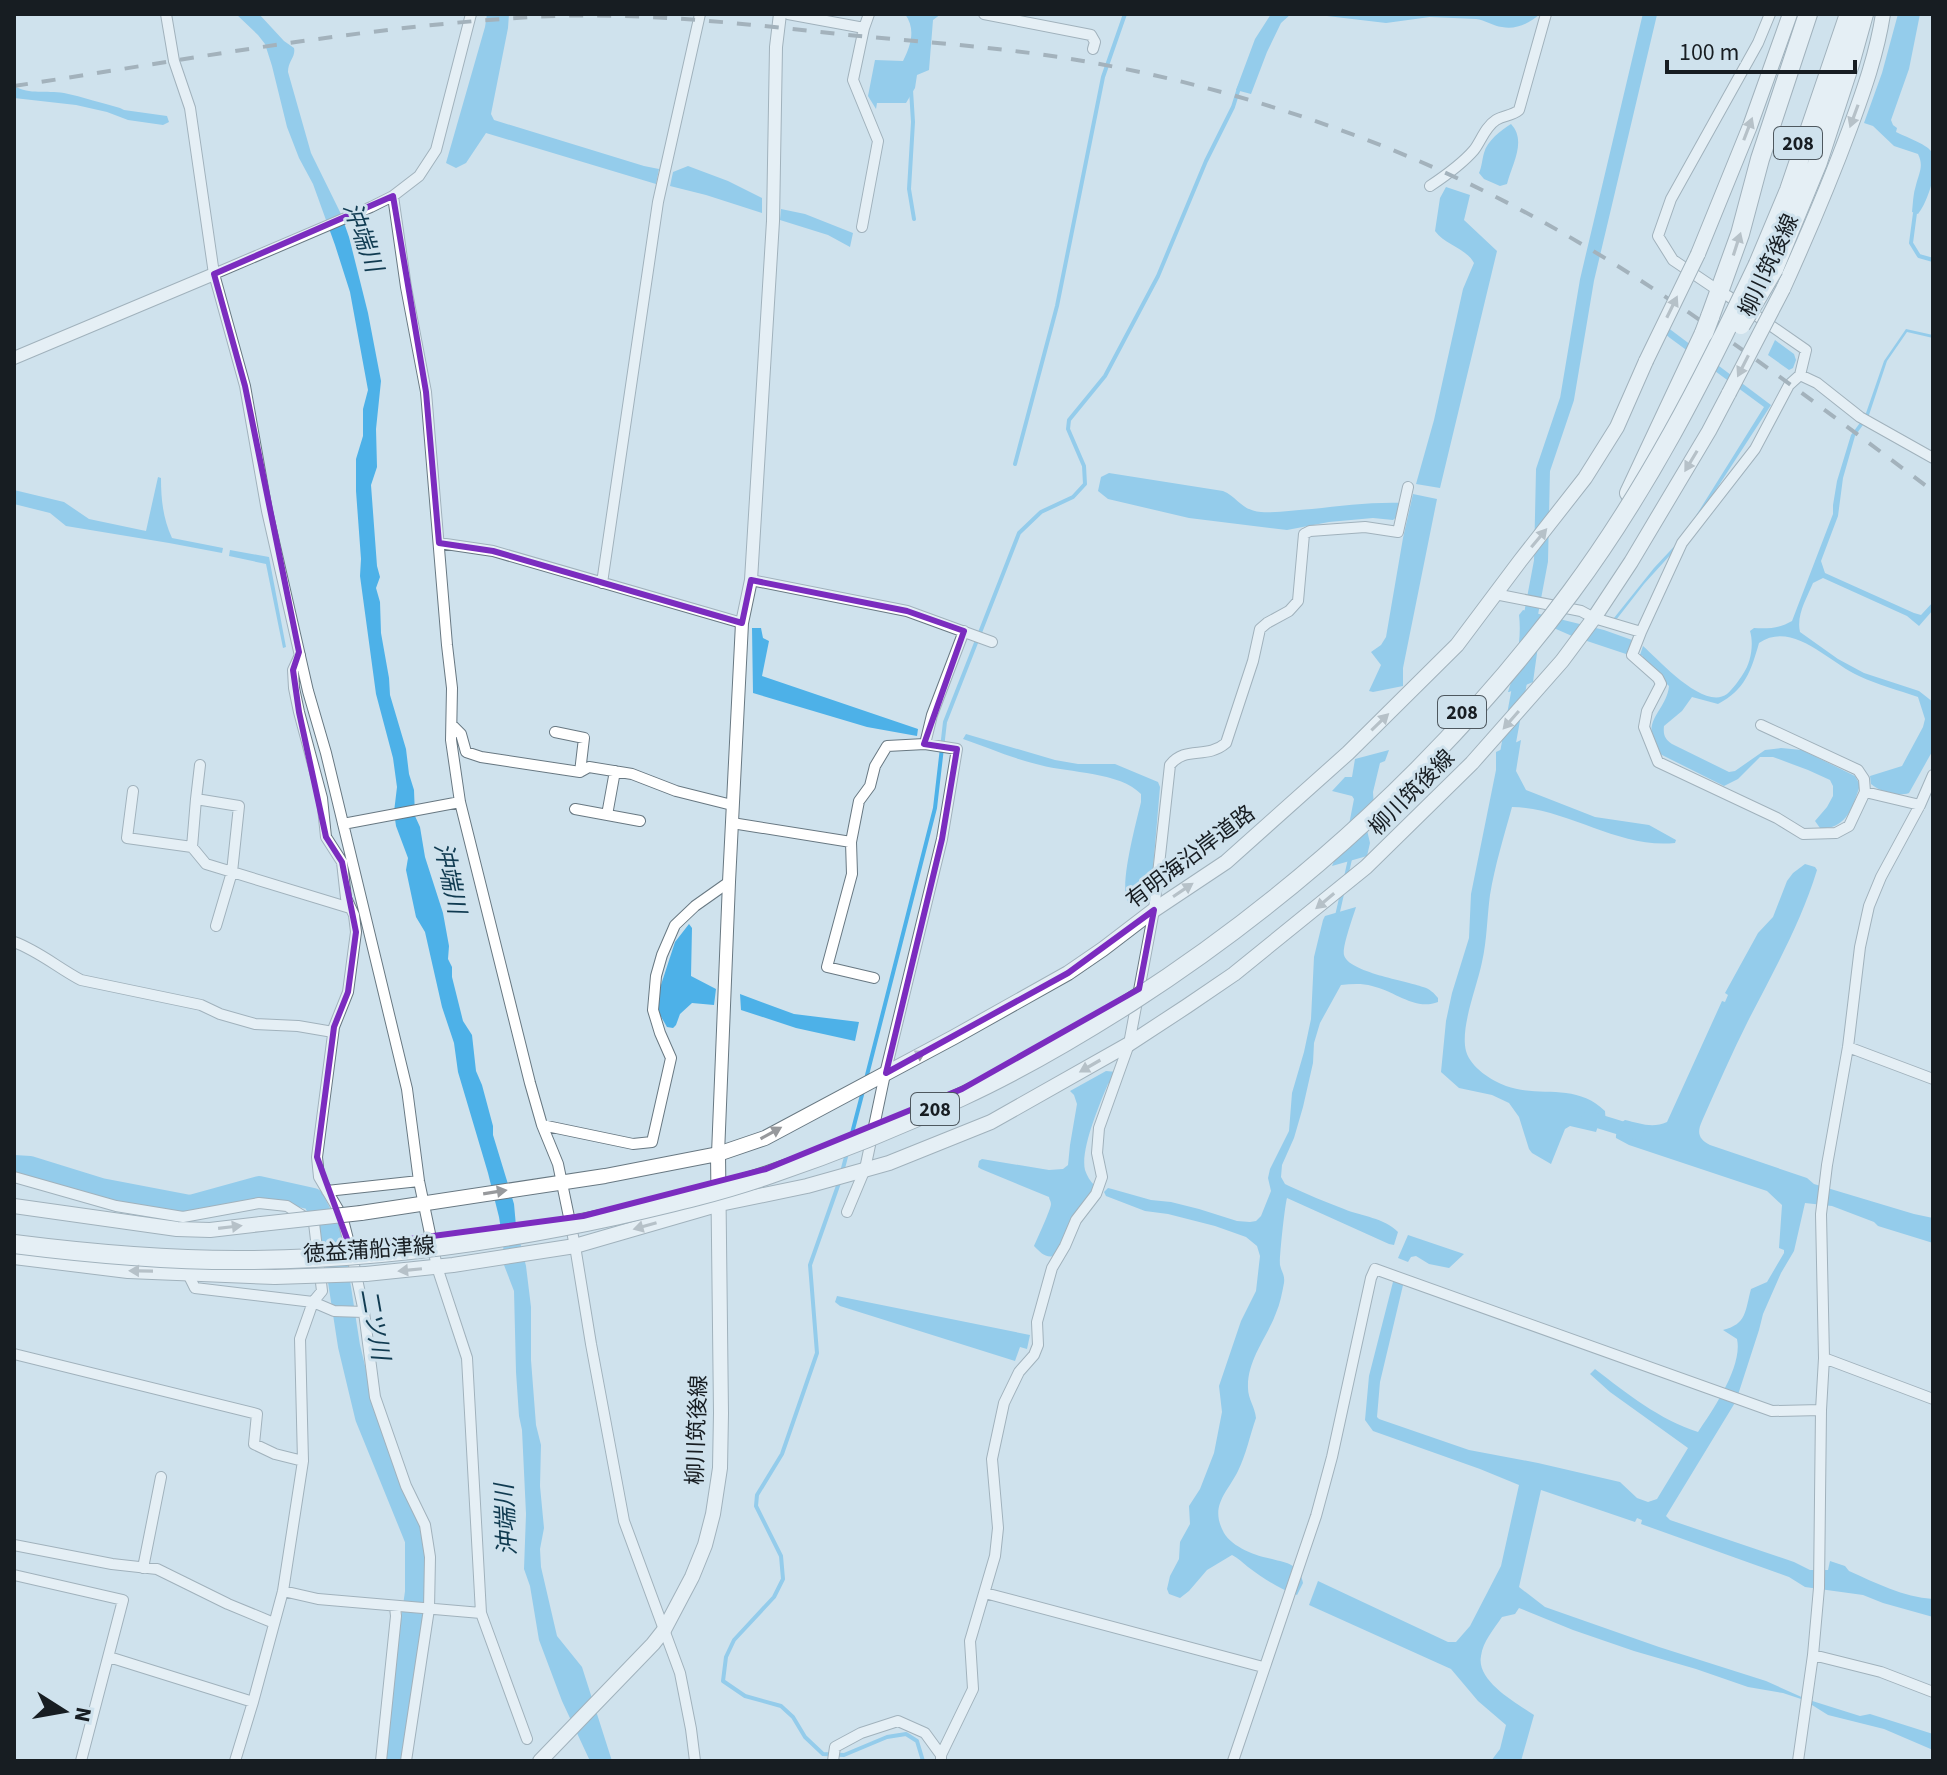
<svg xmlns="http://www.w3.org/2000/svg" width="1947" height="1775" viewBox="0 0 1947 1775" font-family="'Source Sans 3','Noto Sans JP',sans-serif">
	<rect width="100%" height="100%" fill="#cfe2ed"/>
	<path fill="#4db1e8" d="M236,14H259L284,41L294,48C296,57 288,61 288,72L311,153L341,214L349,237L368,313L381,381L376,429L377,467L371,485L377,566L380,577L376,588L380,602L381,633L389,678L390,695L406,749L409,774L414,790L415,816L420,827L425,857L443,913L449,946L448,959L452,967V977L463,1021L472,1035L476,1071L482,1085L493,1126V1135L514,1204L516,1226L526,1266L531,1307V1360L536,1425L541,1445L540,1486L544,1528L540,1549L541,1567L557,1636L582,1667L612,1761H590L562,1701L539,1640L530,1586L524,1569L526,1514L522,1430L519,1416L516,1372L514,1291L504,1265L503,1242L499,1217L488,1173L458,1072L454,1043L442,1007L425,932L416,917L406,870L408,858L396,826L394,812L397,787L393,758L376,694L360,576L361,559L356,491V459L363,436V409L368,390L350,292L335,245L313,184L299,158L287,127L272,66L265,44L258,35Z
		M487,14H509L508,28L491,114L494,120L644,166L659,169L656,184L486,133L466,163L456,168L446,163L485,27Z
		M905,14H941L933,20L929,70L917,75L915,88L906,103H877L876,109L868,96L875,60L903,61C911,45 916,29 905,14Z
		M1271,14H1291L1281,23L1267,52L1251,94L1236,90L1255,39Z
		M1310,14H1540C1530,23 1516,30 1502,27C1493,26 1485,20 1476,19L1430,17L1386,23Z
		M1898,14H1920L1909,69L1891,120L1893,125L1897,128L1896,132C1904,136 1926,144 1931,151C1940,166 1928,202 1918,214L1912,212C1913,203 1913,194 1916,185C1919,173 1924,166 1918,154L1894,146L1873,126L1864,123L1882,73Z
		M14,86C30,95 46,90 64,93C83,97 101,103 120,108L124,110L167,116L169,122L163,125L128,120L107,112L76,105L14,98Z
		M1511,124C1527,141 1512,164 1507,184L1500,186L1484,179L1479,173C1482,166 1482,160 1484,153C1487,141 1501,130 1511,124Z
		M688,166L728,181L762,198V213L706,195L670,186L673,172Z
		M1446,187L1470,195L1464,220L1497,251L1440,488L1416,484L1434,420L1463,289L1474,263C1466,248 1445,245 1435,231L1440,198Z
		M781,209L805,214L853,233L850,247L828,235L780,220Z
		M1663,324L1771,405L1682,542L1644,584L1616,620L1614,618L1654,568L1682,538L1764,407L1670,338L1658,328Z
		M1906,329L1933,335V338L1907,332L1887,361L1868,418L1855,436L1843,478L1838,516L1821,561L1825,573L1914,613L1921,615L1933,602V610L1919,626L1907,616L1823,578L1813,583C1807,598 1796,615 1800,632L1838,659L1864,673L1919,691L1933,702V750L1909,793C1897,797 1881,792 1871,784L1870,776L1902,766L1923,727L1925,719L1918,697C1898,690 1878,685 1859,676C1829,663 1793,620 1759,643C1751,671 1745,690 1718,704L1692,697L1682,711L1664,726C1663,735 1665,739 1672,744L1729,772L1735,771L1765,750L1781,748L1802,750L1855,776L1860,785C1853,807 1846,830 1820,828L1815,821L1827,807L1833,796V786L1830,780L1808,770L1773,757H1760L1738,779L1724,786L1660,754C1657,748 1653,741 1652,735C1648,717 1667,707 1669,686L1641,660L1643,656L1640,655L1643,646C1659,660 1704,711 1727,694C1733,689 1739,680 1743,674C1751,663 1754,644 1750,631L1754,628C1768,629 1780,628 1792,621L1833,514V505L1837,481L1851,435L1865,416L1884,361Z
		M1775,340L1794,354L1796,360L1793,368L1789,370L1768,355Z
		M1109,473L1223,491C1238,497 1240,510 1261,512C1277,513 1296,510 1312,509C1342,506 1371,502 1402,503L1399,515L1393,520L1373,518L1329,522L1287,530L1189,518L1108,499L1098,491L1101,477Z
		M158,477L161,478C161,500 163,518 172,538L223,548L222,553L169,543L66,526L50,513L14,504V490L64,502L89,519L146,531Z
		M1413,494L1437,499L1403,668V686L1373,692L1369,691L1381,665L1371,652L1381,645L1386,637L1403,538Z
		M230,550L269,557L286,647L283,648L266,564L229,556Z
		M1523,610L1604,630L1635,641L1629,655L1572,636L1556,629L1550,628L1538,646L1533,682L1509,692H1508C1516,668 1522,639 1519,615Z
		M752,628H761L763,638L769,641L762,676L918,729L917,736L867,727L753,693Z
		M966,734L1055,760L1078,764H1115L1158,782L1160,787L1153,869L1156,876L1154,896L1141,906C1136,906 1132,906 1129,903C1117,891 1137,820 1141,802V794C1120,772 1070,773 1040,765C1014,759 989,748 963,739Z
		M1521,740L1516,771L1526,790L1595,817L1649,825L1676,840L1675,843C1618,849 1568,808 1512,807C1504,836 1495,865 1490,895C1487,917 1487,940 1482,962C1477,987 1460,1027 1466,1051C1471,1068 1491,1080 1506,1086C1539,1098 1576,1082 1605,1111L1606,1125L1598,1126L1596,1132L1570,1126L1565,1129L1551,1164L1532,1153L1529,1149L1519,1117L1509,1103L1492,1095L1459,1088L1441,1072L1446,1021L1452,993L1469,938L1471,894L1496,770V752Z
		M1389,750L1385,761L1380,763L1373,792L1374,807L1367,830L1370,843L1367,856L1332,866L1338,851L1346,840L1354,799L1352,796L1332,791L1345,777H1352L1355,759Z
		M1805,864L1815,867L1817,870C1801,923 1773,972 1748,1021C1732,1053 1717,1087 1702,1121C1697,1132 1698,1139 1710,1145L1807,1178L1814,1184L1914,1214L1933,1218V1243L1878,1226L1874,1222L1832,1206L1805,1203L1794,1251L1781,1273L1763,1314L1759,1330L1736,1401L1666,1516L1670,1520L1794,1562L1810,1570H1828L1830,1561L1845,1566L1849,1571C1876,1583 1903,1597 1933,1599V1617L1883,1603L1863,1595L1805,1587L1789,1577L1641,1524L1642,1520L1637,1518L1635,1522L1541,1490L1519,1587L1545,1607L1659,1647L1766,1681L1806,1699L1860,1716L1870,1714L1933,1734V1750L1884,1729L1828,1715L1804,1700L1783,1693L1748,1687L1696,1669L1634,1651L1573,1630L1519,1608L1515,1614L1502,1617C1494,1629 1483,1641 1481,1656C1476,1681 1516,1703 1534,1715L1521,1761H1491L1500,1749L1506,1725L1478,1701L1451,1669L1309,1605L1318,1581L1448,1642H1456L1470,1626L1501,1566L1519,1485L1480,1469L1373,1431L1365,1420L1369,1376L1394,1278L1404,1281L1380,1382L1377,1417L1379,1419L1469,1450L1538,1463L1620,1482L1637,1498L1648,1502L1657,1499L1688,1448L1610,1392L1590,1374L1595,1369C1626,1393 1660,1420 1698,1432C1713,1410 1743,1366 1737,1339L1723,1330C1747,1324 1745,1311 1751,1289L1767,1282L1784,1253V1250L1779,1248L1782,1205L1767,1191L1629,1145L1616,1138C1615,1134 1621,1122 1625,1120C1639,1123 1652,1129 1667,1122L1722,1001L1725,1002L1728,995L1725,993L1758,933L1773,917L1787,881L1793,873Z
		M1356,907C1353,917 1342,947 1344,955C1348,972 1407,981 1423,987C1430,989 1434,993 1438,998V1002C1415,1011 1395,991 1372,986C1362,983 1351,984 1341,985L1320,1023L1314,1043L1313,1063L1303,1107L1294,1138L1282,1165L1281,1177L1285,1184L1289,1186C1307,1194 1325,1202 1344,1209C1363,1217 1383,1217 1398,1232L1394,1245L1389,1244L1287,1198C1285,1204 1279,1259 1280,1265C1282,1273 1285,1275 1284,1283C1282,1293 1280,1304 1276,1313C1267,1338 1247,1360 1248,1388C1248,1399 1255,1407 1256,1418C1250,1435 1246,1455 1238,1471C1227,1493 1209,1506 1224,1533C1232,1547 1256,1556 1272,1559C1287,1563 1300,1564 1303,1583L1297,1595C1279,1589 1263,1578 1248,1567C1242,1562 1238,1558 1232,1555L1207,1570L1189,1591L1180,1598L1169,1594L1167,1589L1170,1576L1179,1559L1180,1542L1190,1524L1189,1506L1200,1489L1214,1453L1222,1412L1219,1386L1241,1321L1256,1291L1260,1256L1257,1246L1246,1237L1215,1226L1168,1214L1145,1211L1106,1196L1104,1192L1108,1188L1112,1189L1151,1200L1171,1202L1199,1209L1237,1221L1250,1222L1256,1221L1261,1216L1271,1191L1268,1178L1270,1169L1289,1131L1292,1093L1304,1052L1311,1019L1314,957L1323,920L1325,916Z
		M689,924L692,928L691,976L716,989L714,1005L692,1003L680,1014L676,1025L673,1028L667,1027L656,1008L659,991L675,942Z
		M740,994L794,1014L859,1022L855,1041L796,1028L741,1010Z
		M1106,1071L1117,1072L1113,1080L1108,1084C1100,1103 1080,1150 1085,1170C1087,1176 1090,1181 1095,1186L1086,1202L1079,1207L1075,1213L1066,1237L1054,1256C1045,1258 1040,1252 1034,1246C1037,1239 1051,1209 1051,1204C1051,1201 1049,1199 1049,1197L981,1169L978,1167L979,1161L982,1159L1049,1170L1063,1169L1068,1165L1070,1145L1077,1104L1074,1095L1070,1091Z
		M1408,1235L1464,1254L1449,1268L1429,1264L1416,1256L1411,1257L1408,1262L1398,1258Z
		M837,1296L1030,1335L1027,1349L1020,1347L1015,1361L840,1306L835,1302Z"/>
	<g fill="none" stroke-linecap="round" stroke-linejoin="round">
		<path stroke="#4db1e8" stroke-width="4" d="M911,90L913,122L909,189L914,219
			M1915,213L1911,243L1919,256L1933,260
			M1015,464L1057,306L1103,77L1125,14
			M1346,877L1350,859
			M1337,916L1342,894
			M866,1079L935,808L945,722L1019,533L1041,512L1073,497L1085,484L1084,466L1068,429L1069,420L1105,376L1158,276L1206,161L1233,107L1239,88
			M851,1137L863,1091
			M842,1172L847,1153
			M840,1180L810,1265L817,1353L782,1454L757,1495L756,1506L781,1556L783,1579L774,1597L734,1640L726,1657L723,1681L745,1696L781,1706L793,1717L805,1737L823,1754L844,1755L887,1737L906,1734L917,1741L923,1761"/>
		<path stroke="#4db1e8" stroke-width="14" d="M1528,630L1541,561L1543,470L1567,399L1587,280L1650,14
			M1505,764L1522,671
			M1588,1118L1637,1133"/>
		<path stroke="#4db1e8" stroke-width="22" d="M14,1166L30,1167L101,1189L190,1206L259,1187L313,1199L332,1236L349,1346L366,1417L416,1540V1592L405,1669L396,1761"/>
		<defs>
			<path id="minor" d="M166,14L174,61L190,108L214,274L245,386L267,511L308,691L326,753L407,1089L419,1181L437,1267L467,1358L481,1613L527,1739
				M788,14L864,28
				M984,14L1091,35L1095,42L1093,49
				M1430,186C1445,176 1462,164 1474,150C1481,141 1485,127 1496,120C1504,115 1512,116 1519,110L1546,14
				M393,196L406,287L426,392L447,645L452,688L451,740L460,802L530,1083L542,1125L558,1164L575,1246L591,1344L624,1521L680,1673L691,1729L695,1761
				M862,227L878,141L853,80L864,28L869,14
				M214,274L371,207L393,196L419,176L436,150L471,14
				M1713,287L1673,260L1658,236L1671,199L1758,43L1770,14
				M1728,296L1806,350L1800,375
				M439,543L493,551L742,623
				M751,580L907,611L992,642
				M602,583L658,202L700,14
				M1495,594L1581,611L1594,618L1641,632L1682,543L1755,449L1789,385L1800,375L1817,383L1860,417L1933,458
				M1641,632L1632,655L1658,678L1661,684L1647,711L1644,727L1658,762L1777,818L1803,834L1836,833L1849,826L1865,792L1920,805
				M300,655L293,670L294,688L299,712L322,798L326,837L342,862L346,898L354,915L356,932L348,992L334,1027L317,1157L319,1177L342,1216L351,1251L364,1312L375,1397L406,1486L425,1525L430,1557L429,1609L406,1761
				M452,725L461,734L466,752L481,757L580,772L589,767L632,774L676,791L732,805
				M1761,725L1858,770L1864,779L1865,792
				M555,732L584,738L580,772
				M925,744L932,715L964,631
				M133,791L127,838L192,847L206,864L350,908
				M196,799L200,765
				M575,809L640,821
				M607,815L615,771
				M732,823L851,842L859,801L870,786L875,766L887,746L925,744L957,749L942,839L885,1074L865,1169L847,1212
				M343,824L460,802
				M851,842L852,874L827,967L874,978
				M192,847L196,799L239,806L232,872L216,926
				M14,942C39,951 58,968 81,980L201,1005L220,1014L255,1024L298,1026L333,1032
				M1848,1047L1933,1079
				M542,1125L633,1144L652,1142L671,1058L660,1033L653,1010L656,976L662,955L675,925L695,906L729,882
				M14,1177L116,1206L183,1217L259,1203L287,1206L314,1223L322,1291L313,1302L300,1339L303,1461L275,1454L254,1444L257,1414L14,1354
				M327,1191L419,1181
				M187,1272L195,1288L313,1302L334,1311L364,1312
				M1824,1358L1933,1399
				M14,1545L112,1564L157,1569L228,1604L274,1623
				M143,1568L161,1477
				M14,1575L123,1600L81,1761
				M283,1591L318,1599L481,1613
				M985,1593L1263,1667
				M1813,1655L1881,1672L1933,1692
				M109,1657L253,1702
				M941,1755L973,1689L970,1641L995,1556L998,1528L992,1459L1004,1403L1019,1372L1034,1355L1038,1345L1037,1322L1052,1268L1065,1246L1076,1220L1096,1194L1102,1177L1097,1153L1099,1128L1129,1044L1154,910L1170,765C1186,745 1206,760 1226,743L1253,661L1260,629L1267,623L1289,611L1298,601L1304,534L1310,531L1365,527L1398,532L1408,487
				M235,1761L253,1702L283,1591L303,1461
				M381,1761L396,1616L395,1607
				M833,1761L835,1747L861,1733L898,1721L925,1733L941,1755V1759
				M1233,1761L1316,1516L1332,1457L1371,1278L1375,1269L1772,1411L1821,1410
				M1798,1761L1813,1655L1819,1588L1821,1410L1824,1358L1821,1214L1827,1165L1848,1047L1860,947L1869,906L1881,877L1920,805L1933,775"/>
			<path id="tertiary" d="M14,358L214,274
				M718,1154L729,882L742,623L751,580L773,221L776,47L780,14"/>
			<path id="secondary" d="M1698,254L1750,126L1790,14
				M1783,289C1807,236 1830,182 1850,128C1864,90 1877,53 1883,14
				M14,1206L177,1229L210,1230L261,1224
				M361,1213L605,1176L718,1154L765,1138L954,1037L1068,973L1103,949L1154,910L1226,862L1348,753L1457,645L1520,561L1585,478L1617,427L1646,361
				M14,1257L128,1271L275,1277
				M366,1274L453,1265L575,1246L720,1204L807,1186L889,1163L991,1122L1129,1044L1187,1006L1234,974L1366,867L1472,763L1562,661L1594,618L1631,562L1709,431L1729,393
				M540,1761L653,1644L664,1630L692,1577L705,1545L713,1514L720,1468L721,1413L718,1154"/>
			<path id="motorway" d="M1758,264L1789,190L1849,14
				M1774,269L1818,162L1850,64L1864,14
				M1710,317L1740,234L1760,159L1808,14
				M1629,493L1704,333"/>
		</defs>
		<use href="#minor" stroke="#687882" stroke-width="12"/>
		<use href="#tertiary" stroke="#687882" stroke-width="14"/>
		<use href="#secondary" stroke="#687882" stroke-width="16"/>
		<use href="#motorway" stroke="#687882" stroke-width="20"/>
		<use href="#minor" stroke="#fff" stroke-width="10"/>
		<use href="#tertiary" stroke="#fff" stroke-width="12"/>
		<use href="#secondary" stroke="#fff" stroke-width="14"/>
		<use href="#motorway" stroke="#fff" stroke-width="18"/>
		<path stroke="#6d7981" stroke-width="4" stroke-dasharray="14 14" stroke-linecap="butt" d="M14,86C186,60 358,27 532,17C634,11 737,23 839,34C920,42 1003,47 1083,61C1217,84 1360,130 1482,190C1645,270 1788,383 1933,491"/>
		<defs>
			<path id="secondary-bridge" d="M1646,361L1698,254
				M1729,393L1783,289
				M261,1224L361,1213
				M275,1277L366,1274"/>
			<path id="motorway-bridge" d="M1741,325L1774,269
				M1704,333L1710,317
				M14,1244C93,1254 171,1261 251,1260C373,1259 495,1242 615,1216C667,1204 720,1192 771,1174C836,1152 900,1126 961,1097C1020,1070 1076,1037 1131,1002C1300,893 1451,754 1571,592C1646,491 1704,378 1758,264"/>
		</defs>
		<use href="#secondary-bridge" stroke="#687882" stroke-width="16" stroke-linecap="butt"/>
		<use href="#motorway-bridge" stroke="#687882" stroke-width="20" stroke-linecap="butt"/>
		<use href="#secondary-bridge" stroke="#fff" stroke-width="14"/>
		<use href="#motorway-bridge" stroke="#fff" stroke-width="18"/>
	</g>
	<defs><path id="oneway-solid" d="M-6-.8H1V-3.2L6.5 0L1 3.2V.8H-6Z" transform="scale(2)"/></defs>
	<g fill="#97999c">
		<use href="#oneway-solid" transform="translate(1854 116) rotate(110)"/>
		<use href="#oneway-solid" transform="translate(1748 129) rotate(-69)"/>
		<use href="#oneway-solid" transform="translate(1737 244) rotate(-72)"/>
		<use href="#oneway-solid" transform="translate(1672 307) rotate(-64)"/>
		<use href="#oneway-solid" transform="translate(1743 366) rotate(117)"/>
		<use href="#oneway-solid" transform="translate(1691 461) rotate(121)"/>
		<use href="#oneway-solid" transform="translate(1539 538) rotate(-50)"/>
		<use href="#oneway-solid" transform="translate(1511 720) rotate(131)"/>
		<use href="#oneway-solid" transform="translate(1380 722) rotate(-44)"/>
		<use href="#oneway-solid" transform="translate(1183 890) rotate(-34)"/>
		<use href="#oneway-solid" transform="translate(1325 901) rotate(140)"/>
		<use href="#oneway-solid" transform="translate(915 1057) rotate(-29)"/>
		<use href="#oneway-solid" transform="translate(1090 1066) rotate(150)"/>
		<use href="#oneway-solid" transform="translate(771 1133) rotate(-29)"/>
		<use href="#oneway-solid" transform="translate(495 1192) rotate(-9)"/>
		<use href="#oneway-solid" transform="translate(645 1226) rotate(164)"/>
		<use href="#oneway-solid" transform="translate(230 1227) rotate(-7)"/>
		<use href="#oneway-solid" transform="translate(410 1270) rotate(174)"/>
		<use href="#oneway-solid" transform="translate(141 1271) rotate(-179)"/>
	</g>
	<path d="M0 0H1947V1775H0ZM393,196L426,392L439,543L493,551L742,623L751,580L907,611L964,631L924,744L957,749L942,839L886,1073L1068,973L1154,910L1139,989L962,1089L766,1169L583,1216L350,1247L317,1157L334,1027L348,992L356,932L342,862L326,837L299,712L293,670L299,652L245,386L214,274Z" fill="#cfe2ed" fill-opacity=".55" fill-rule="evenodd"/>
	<path fill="none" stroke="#7b2cbf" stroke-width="6" stroke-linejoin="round" d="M393,196L426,392L439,543L493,551L742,623L751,580L907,611L964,631L924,744L957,749L942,839L886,1073L1068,973L1154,910L1139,989L962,1089L766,1169L583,1216L350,1247L317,1157L334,1027L348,992L356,932L342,862L326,837L299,712L293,670L299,652L245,386L214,274Z"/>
	<g text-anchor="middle" stroke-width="6" stroke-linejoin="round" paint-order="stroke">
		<g fill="#cfe2ed" stroke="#4e585f" stroke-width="2">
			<rect x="1774" y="127" width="48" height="32" rx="6"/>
			<rect x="1438" y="696" width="48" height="32" rx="6"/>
			<rect x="911" y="1093" width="48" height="32" rx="6"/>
		</g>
		<g font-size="20" font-weight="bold" fill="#171d22">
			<text x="1798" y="150">208</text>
			<text x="1462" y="719">208</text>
			<text x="935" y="1116">208</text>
		</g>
		<g font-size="22" fill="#171d22" stroke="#cfe2ed">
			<text transform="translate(1768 265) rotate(-65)" y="8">柳川筑後線</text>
			<text transform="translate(1411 792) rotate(-45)" y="8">柳川筑後線</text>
			<text transform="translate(1190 856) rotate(-37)" y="8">有明海沿岸道路</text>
			<text transform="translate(369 1249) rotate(-4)" y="8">徳益蒲船津線</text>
			<text transform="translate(696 1430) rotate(-88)" y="8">柳川筑後線</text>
		</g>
		<g font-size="24" font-style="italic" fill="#103b51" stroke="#cfe2ed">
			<text transform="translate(363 237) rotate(70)" y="8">沖端川</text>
			<text transform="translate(450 878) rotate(78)" y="8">沖端川</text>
			<text transform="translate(375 1324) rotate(80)" y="8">二ツ川</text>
			<text transform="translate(506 1520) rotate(-93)" y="8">沖端川</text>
		</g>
	</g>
	<rect width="1947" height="1775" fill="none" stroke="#171d22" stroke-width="32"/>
	<g transform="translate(64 1711) rotate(101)" stroke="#cfe2ed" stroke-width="6" paint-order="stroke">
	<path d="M0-6L14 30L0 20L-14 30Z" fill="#171d22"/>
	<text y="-12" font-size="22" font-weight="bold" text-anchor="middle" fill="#171d22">N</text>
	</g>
	<path d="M1667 60v12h188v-12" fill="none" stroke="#171d22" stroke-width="4"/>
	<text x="1679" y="60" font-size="24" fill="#171d22" stroke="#cfe2ed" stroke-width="6" paint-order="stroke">100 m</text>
</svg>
